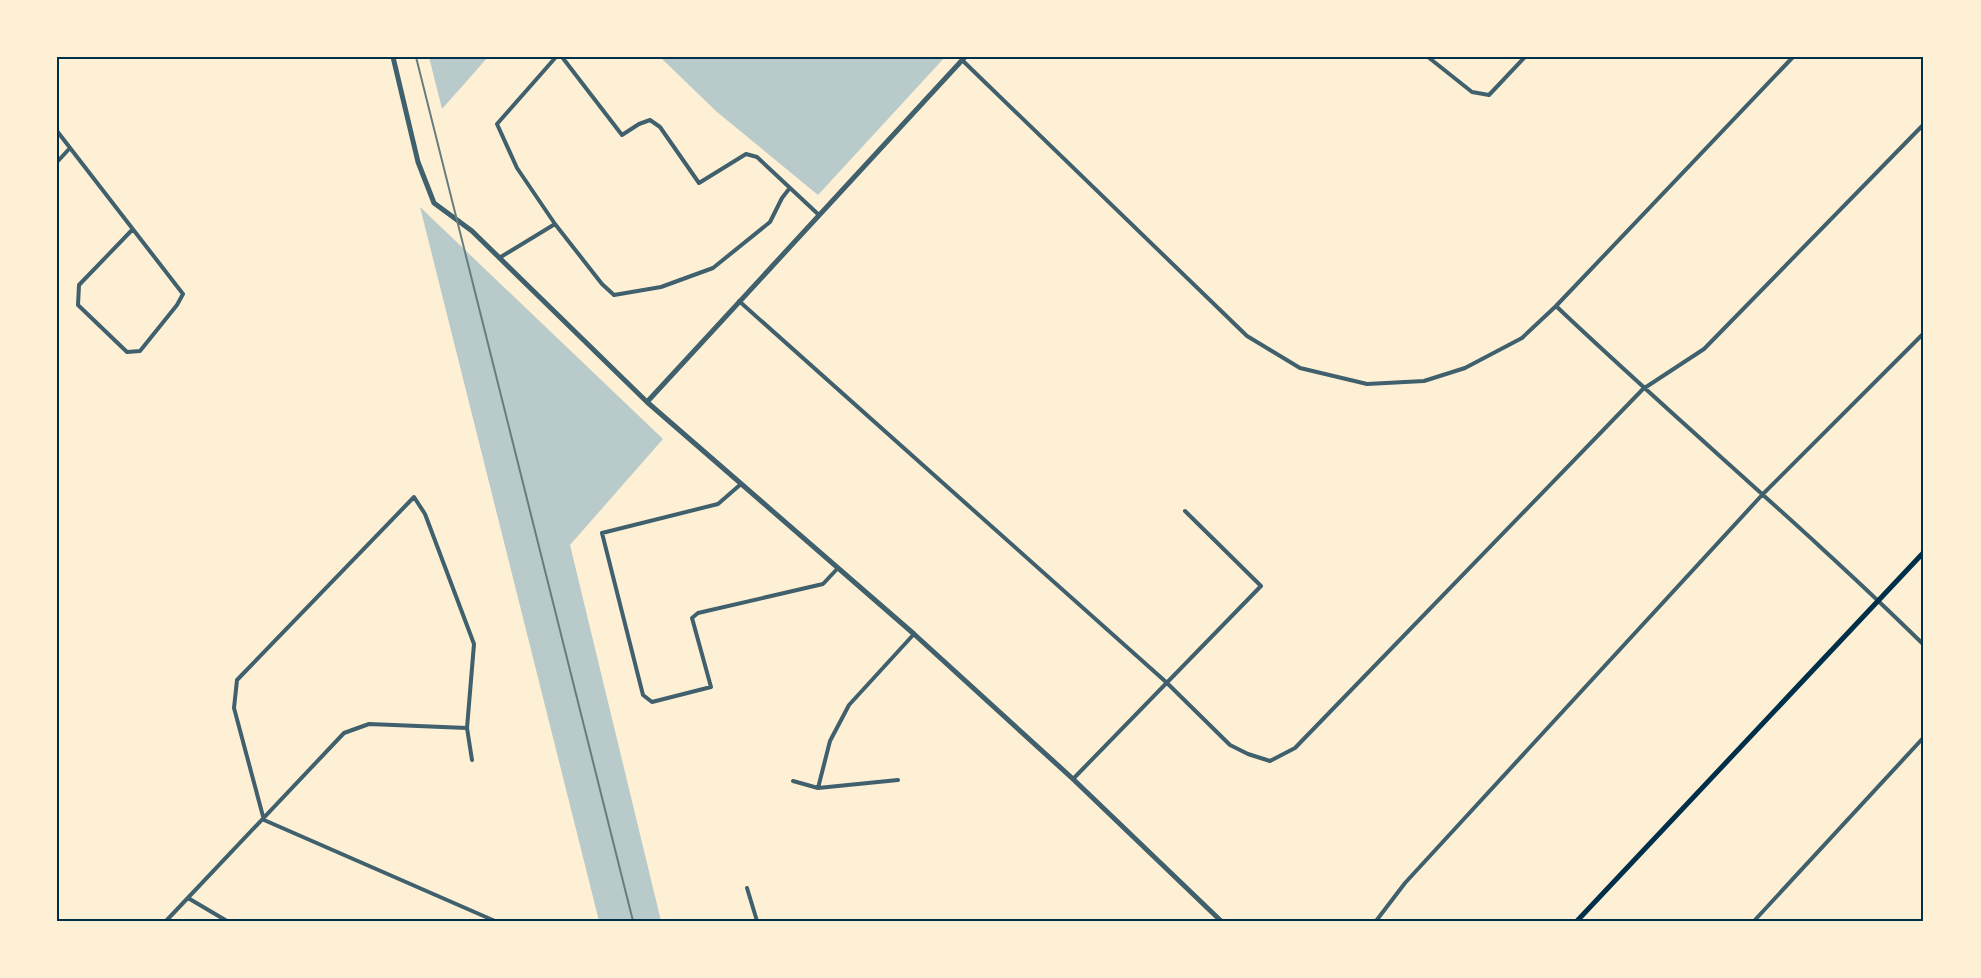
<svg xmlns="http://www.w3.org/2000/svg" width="1981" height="978" viewBox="0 0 1981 978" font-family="Montserrat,sans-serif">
	<rect width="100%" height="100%" fill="#fdf0d5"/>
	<path fill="#b9caca" d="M429,57H488L442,109Z
		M660,57H945L818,195L717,112Z
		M420,207L663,439L570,545L661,921H599Z"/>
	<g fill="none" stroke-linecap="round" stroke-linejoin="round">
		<path stroke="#3f606c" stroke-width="4" d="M556,57L497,124L517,168L555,224L602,284L614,295L661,287L713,268L770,222L782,198L789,189
			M562,57L622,135L639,124L650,120L660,127L699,183L746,154L757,157L819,215
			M1428,57L1472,92L1489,95L1525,57
			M962,60L1247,336L1300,368L1367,384L1424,381L1465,368L1522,338L1556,306L1793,57
			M57,131L183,294L177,305L140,351L127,352L78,305L79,285L132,230
			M57,162L70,148
			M499,258L555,224
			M739,301L1166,682L1230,745L1248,754L1270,761L1295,748L1643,389L1704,349L1924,124
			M1556,306C1677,421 1805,528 1924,645
			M741,484L718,504L602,533L643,695L652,702L711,687L692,618L698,613L823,584L838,568
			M472,760L467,728L474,644L425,514L414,497L237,680L234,708L264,820L495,921
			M1073,779L1261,586L1185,511
			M793,781L818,788L898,780
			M818,788L830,741L849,705L914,634
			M747,888L757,921
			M188,898L227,921
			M166,921L344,733L369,724L467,728
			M1376,921L1405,883L1762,495L1924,333
			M1754,921L1924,737"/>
		<path stroke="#3f606c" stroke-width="5" d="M393,57L418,162L434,203L472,231L647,402L914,634L1073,779L1221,921
			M647,402L965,57"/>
		<path stroke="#003049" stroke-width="5" d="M1577,921L1924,552"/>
		<path stroke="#657d81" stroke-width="2" d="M416,57L633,921"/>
	</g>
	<rect width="1981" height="978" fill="none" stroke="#fdf0d5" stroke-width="117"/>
	<rect x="58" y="58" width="1864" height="862" fill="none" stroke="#003049" stroke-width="2"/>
</svg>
